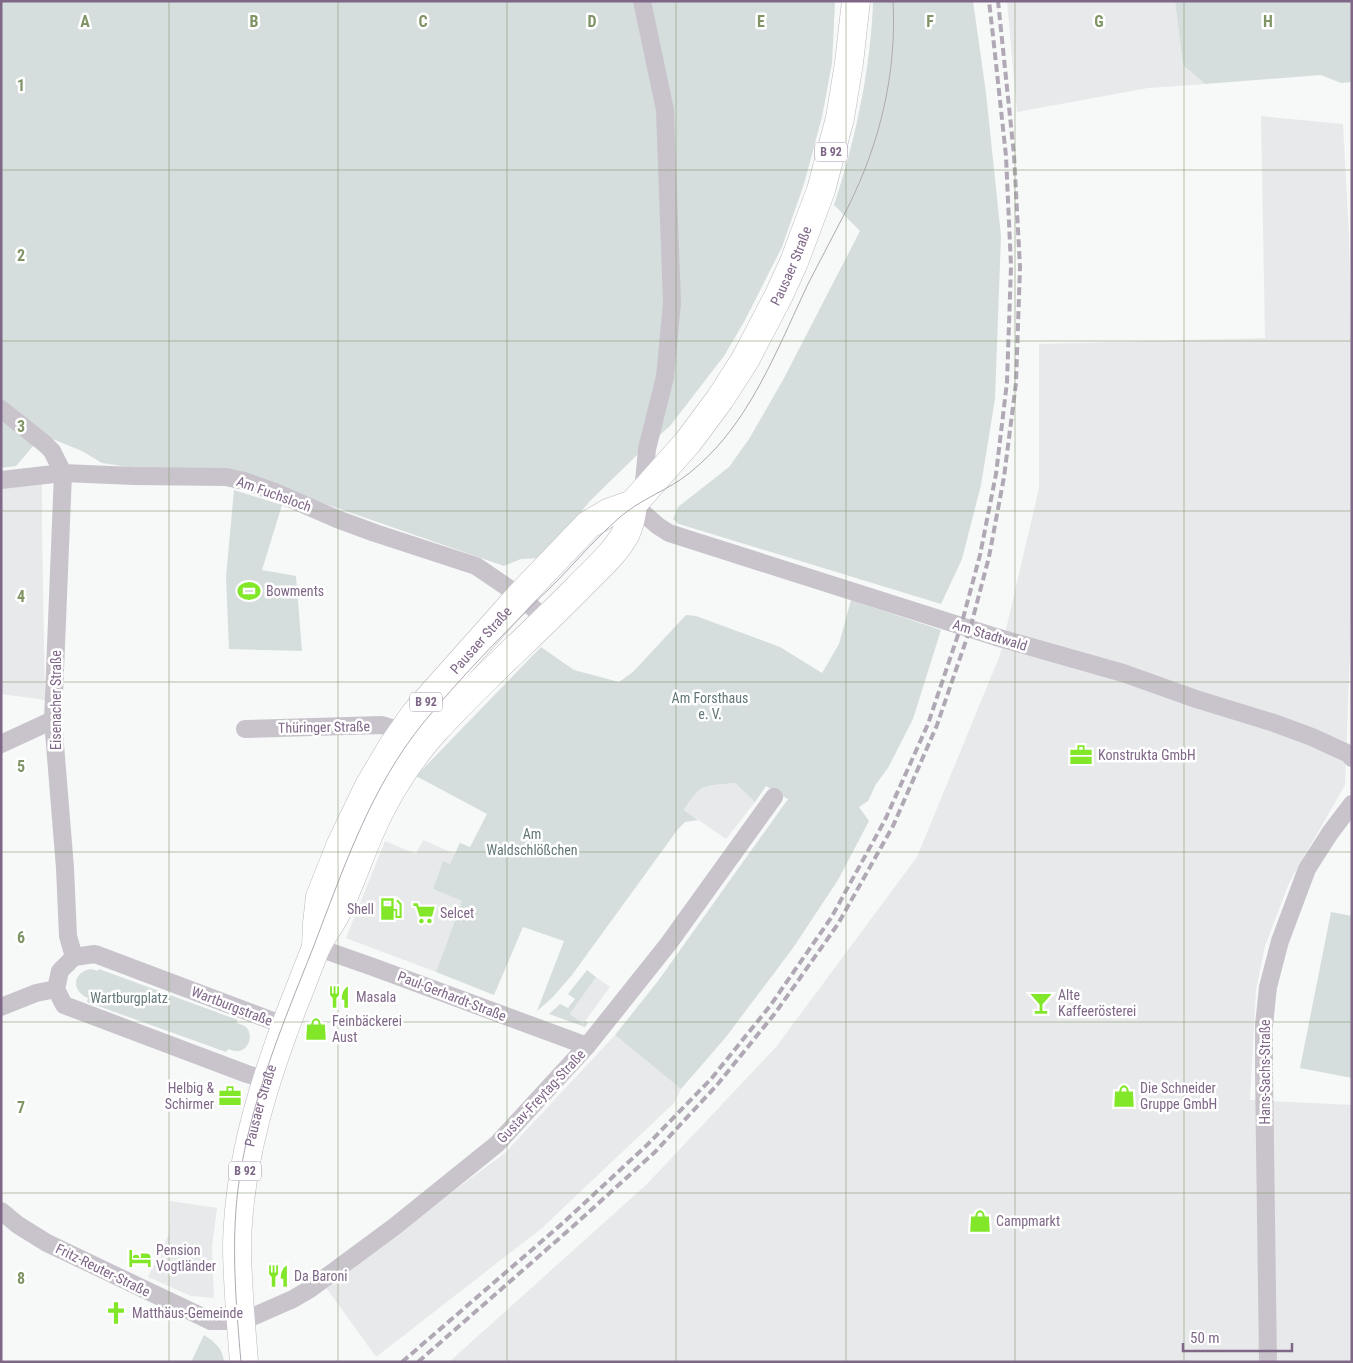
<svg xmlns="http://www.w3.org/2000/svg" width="1353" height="1363" viewBox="0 0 1353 1363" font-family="'Roboto Condensed',sans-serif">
	<rect width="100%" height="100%" fill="#f6f9f7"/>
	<path fill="#e8e9ea" d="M1007,1H1175L1183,65L1205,84L1148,88L1017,112Z
		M1261,116L1343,124L1349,235L1352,394V595L1345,785L1289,883L1265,946L1256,990L1250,1100L1352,1105V1362H449L647,1184L776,1047L917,857L1000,655L1039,488V344L1265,338Z
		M42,480V532L45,700L1,694V486Z
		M735,783L755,802L726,839L684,810L694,794L707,786Z
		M423,840L455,854L450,864L443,862L433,889L462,901L436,972L346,938L385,841L416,854Z
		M596,977L610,987L583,1024L570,1014Z
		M615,1035L681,1089L674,1103L542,1228L376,1357L325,1286L505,1153Z
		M170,1201L217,1208L212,1247L214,1298L191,1296L148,1277L169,1234Z"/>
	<path fill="#d5dedd" d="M1,1H835L832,63L822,117L804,184L782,247L744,322L724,356L670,426L636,456L590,501L543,558L521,559L504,566L265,483L142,469L102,463L82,451L50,438L34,445L16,466L1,468Z
		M873,1H973L986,93L1001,236L995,399L981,485L962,559L941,604L679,524L673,519L678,507L729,467L749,439L783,380L860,231L834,205C855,142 871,68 873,1Z
		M1175,1H1352V82L1341,83L1321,75L1205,84L1183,65Z
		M234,490L282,505L262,570L296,576L302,651L229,649L226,577Z
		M851,600L941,630L913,719L888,768L876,784L868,801L859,807L869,821L838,880L793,948L726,1037L681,1089L615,1035L658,981L788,799L766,786L755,802L735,783C705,786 700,783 684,810L698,820L685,822L678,829L572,975L552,998L537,1011L564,941L523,927L494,995L436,972L462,901L433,889L443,861L450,864L460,843L470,847L487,814L416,776L541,647L574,670L619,682L633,672L686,615L696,616L780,647L822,673L839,644Z
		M1331,912L1352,916V1078L1300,1068Z
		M91,969L98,971L99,969L238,1020L236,1023C240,1024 244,1025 247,1028C253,1036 249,1049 239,1051C236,1052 231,1050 228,1049L226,1052L87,1002L88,998C71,991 72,972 91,969Z
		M587,970L596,977L570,1014L583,1024L585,1021L588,1023L585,1027L549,1014L560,1004L568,1008L575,999L568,994Z
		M204,1335C215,1342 223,1349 224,1362H191Z"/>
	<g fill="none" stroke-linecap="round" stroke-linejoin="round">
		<defs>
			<g id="primary">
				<path id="s1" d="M316,947L317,923L320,897L341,844L369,786L392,747L415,714L520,596L588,525L608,513L633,504L688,442L720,399L745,360L779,295L794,262L821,190L840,118L849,63L856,1"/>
				<path id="s2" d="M244,1362C241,1322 237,1283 237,1244C239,1159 265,1078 295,1001C302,984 308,967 315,950C321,935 333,922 339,907C350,883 359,858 369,834C385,797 408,760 434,731C480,680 531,636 578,588C594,571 615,554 626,533C630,524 632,514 633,504"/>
			</g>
		</defs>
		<use href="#primary" stroke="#bfb9c1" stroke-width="29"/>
		<path stroke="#c9c4cc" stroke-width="18" d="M642,1L665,110L672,303L665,377L647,449L643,493
			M1,409L45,444L52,451L63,473
			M63,473L53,720L65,868L68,936L74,957
			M1,480L63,473L134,476L226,477L244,481L275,492L337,519L375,533L476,566L520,596L546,620
			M633,504L658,526L669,533L996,637L1123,673L1196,699L1274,723L1312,737L1349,754L1352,758
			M245,729L382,725L395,729L402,733
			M1,744L53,720
			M316,947L373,967L587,1046
			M1,1007L36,993L56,989
			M267,1080L247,1074L64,1005L56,989L60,971L74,957L95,954L286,1026
			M1,1211L18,1225L47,1243L211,1321H243L293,1299L310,1289L394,1227L497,1144L587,1046L669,943L774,797
			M1268,1362L1264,1072V1025L1268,987L1280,941L1307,869L1330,833L1352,804"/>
		<use href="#primary" stroke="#fff" stroke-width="28"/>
		<path stroke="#b0a8b4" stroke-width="1" d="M241,1362C236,1304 231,1246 238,1189C249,1104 282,1026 313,948C343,870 370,788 424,722C465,672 512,625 559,579C579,558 598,536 620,517C639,501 660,493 680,480C693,471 705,460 716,448C757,403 782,339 808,284C821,258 835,233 848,207C880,143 897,73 893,1"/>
		<path stroke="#b0a8b4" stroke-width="4" stroke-dasharray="8 4" stroke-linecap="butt" d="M402,1362L564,1222L647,1145L711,1079L770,1006L831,918L885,820L928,724L961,626L980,555L996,474L1007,382L1011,266L1006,156L993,36L989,1
			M418,1362L570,1229L655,1152L717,1085L776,1012L838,924L893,826L937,725L970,629L989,557L1004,477L1016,383L1020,267L1014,155L998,1"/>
	</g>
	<path fill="none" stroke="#809466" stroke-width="1" stroke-opacity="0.55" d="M169,1V1362M338,1V1362M507,1V1362M676,1V1362M846,1V1362M1015,1V1362M1184,1V1362M1,170H1352M1,341H1352M1,511H1352M1,682H1352M1,852H1352M1,1022H1352M1,1193H1352"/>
	<defs>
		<symbol id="stadium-bare" viewBox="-9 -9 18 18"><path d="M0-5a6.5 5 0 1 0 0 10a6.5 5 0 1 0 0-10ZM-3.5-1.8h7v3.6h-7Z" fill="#81e728" stroke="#fff" stroke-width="2.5" paint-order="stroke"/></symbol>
		<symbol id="office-bare" viewBox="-9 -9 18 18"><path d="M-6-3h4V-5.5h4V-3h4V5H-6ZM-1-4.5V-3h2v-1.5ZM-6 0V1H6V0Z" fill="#81e728" stroke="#fff" stroke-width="2.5" paint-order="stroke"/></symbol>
		<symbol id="fuel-bare" viewBox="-9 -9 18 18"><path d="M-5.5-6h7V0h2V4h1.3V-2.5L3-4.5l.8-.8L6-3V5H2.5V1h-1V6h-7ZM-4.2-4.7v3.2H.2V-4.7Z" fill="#81e728" stroke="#fff" stroke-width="2.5" paint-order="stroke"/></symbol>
		<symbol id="supermarket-bare" viewBox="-9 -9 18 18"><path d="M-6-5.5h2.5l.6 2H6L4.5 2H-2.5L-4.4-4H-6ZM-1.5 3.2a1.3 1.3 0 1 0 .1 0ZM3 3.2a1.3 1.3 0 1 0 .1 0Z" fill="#81e728" stroke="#fff" stroke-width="2.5" paint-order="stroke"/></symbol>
		<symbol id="restaurant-bare" viewBox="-9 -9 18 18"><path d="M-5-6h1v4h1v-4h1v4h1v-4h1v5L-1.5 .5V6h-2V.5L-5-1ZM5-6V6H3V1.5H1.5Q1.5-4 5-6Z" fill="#81e728" stroke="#fff" stroke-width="2.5" paint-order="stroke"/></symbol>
		<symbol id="bar-bare" viewBox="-9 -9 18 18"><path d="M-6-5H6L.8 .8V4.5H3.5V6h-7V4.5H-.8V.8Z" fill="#81e728" stroke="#fff" stroke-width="2.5" paint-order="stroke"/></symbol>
		<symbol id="shop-bare" viewBox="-9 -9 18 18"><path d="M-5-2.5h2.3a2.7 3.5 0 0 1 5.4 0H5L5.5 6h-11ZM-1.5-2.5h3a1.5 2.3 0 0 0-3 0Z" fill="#81e728" stroke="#fff" stroke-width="2.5" paint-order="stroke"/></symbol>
		<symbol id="hotel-bare" viewBox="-9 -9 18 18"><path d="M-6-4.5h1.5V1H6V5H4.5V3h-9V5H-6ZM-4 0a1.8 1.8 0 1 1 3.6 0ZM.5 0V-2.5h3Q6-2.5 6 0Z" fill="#81e728" stroke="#fff" stroke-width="2.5" paint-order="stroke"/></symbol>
		<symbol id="church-bare" viewBox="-9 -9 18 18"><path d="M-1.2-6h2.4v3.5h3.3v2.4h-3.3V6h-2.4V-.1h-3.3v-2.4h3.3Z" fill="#81e728" stroke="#fff" stroke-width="2.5" paint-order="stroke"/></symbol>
	</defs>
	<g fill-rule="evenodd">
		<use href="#stadium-bare" x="233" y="575" width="32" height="32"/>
		<use href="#office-bare" x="1065" y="739" width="32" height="32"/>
		<use href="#fuel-bare" x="375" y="893" width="32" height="32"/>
		<use href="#supermarket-bare" x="408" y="897" width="32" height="32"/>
		<use href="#restaurant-bare" x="323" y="981" width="32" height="32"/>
		<use href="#bar-bare" x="1025" y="987" width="32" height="32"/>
		<use href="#shop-bare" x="300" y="1013" width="32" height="32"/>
		<use href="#office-bare" x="214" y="1080" width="32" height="32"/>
		<use href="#shop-bare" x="1108" y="1080" width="32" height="32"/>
		<use href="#shop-bare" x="964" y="1205" width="32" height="32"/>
		<use href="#hotel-bare" x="124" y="1242" width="32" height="32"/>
		<use href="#restaurant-bare" x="262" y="1260" width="32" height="32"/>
		<use href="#church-bare" x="100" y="1297" width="32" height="32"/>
	</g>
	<g text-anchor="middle" stroke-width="5" stroke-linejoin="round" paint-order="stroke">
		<g fill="#fff" stroke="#a595ac" stroke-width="1">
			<rect x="815" y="142.5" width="32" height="19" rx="4"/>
			<rect x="410" y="692.5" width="32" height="19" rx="4"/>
			<rect x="229" y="1161.5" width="32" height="19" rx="4"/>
		</g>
		<g font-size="12" font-weight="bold" fill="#7f6788">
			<text x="831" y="156">B 92</text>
			<text x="426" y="706">B 92</text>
			<text x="245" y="1175">B 92</text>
		</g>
		<g font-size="14" fill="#7f6788" stroke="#fff">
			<text dy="5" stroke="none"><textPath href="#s1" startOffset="851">Pausaer Straße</textPath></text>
			<text transform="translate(274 494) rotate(20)" y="5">Am Fuchsloch</text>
			<text transform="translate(990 635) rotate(17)" y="5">Am Stadtwald</text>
			<text dy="5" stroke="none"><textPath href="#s1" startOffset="356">Pausaer Straße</textPath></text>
			<text transform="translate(56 700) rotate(-90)" y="5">Eisenacher Straße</text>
			<text transform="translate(324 727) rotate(-1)" y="5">Thüringer Straße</text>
			<text transform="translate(452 996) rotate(21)" y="5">Paul-Gerhardt-Straße</text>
			<text transform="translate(232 1006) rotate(21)" y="5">Wartburgstraße</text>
			<text transform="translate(1265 1072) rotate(-90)" y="5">Hans-Sachs-Straße</text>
			<text transform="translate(541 1096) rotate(-47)" y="5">Gustav-Freytag-Straße</text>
			<text dy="5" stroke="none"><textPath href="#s2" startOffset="259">Pausaer Straße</textPath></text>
			<text transform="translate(103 1270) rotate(26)" y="5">Fritz-Reuter-Straße</text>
		</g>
		<g font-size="14" fill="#7f6788" stroke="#fff" text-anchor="start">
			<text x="266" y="596">Bowments</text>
			<text x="1098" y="760">Konstrukta GmbH</text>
			<text x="374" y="914" text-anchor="end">Shell</text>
			<text x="440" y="918">Selcet</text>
			<text x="1058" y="1000">Alte<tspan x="1058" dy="16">Kaffeerösterei</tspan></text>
			<text x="356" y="1002">Masala</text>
			<text x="332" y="1026">Feinbäckerei<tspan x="332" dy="16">Aust</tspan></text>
			<text x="214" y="1093" text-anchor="end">Helbig &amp;<tspan x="214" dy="16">Schirmer</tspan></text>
			<text x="1140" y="1093">Die Schneider<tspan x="1140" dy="16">Gruppe GmbH</tspan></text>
			<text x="996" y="1226">Campmarkt</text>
			<text x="156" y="1255">Pension<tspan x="156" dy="16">Vogtländer</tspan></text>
			<text x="294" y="1281">Da Baroni</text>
			<text x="132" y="1318">Matthäus-Gemeinde</text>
		</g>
		<g font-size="14" fill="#627779" stroke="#fff">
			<text x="710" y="703">Am Forsthaus<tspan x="710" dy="16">e. V.</tspan></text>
			<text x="532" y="839">Am<tspan x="532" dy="16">Waldschlößchen</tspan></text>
			<text x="129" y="1003">Wartburgplatz</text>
		</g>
	</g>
	<g font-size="16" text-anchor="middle" font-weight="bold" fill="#809466" stroke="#fff" stroke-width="5" stroke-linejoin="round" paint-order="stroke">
		<text x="85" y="27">A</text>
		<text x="254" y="27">B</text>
		<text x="423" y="27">C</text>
		<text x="592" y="27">D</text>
		<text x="761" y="27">E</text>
		<text x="930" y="27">F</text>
		<text x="1099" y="27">G</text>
		<text x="1268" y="27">H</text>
		<text x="21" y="91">1</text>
		<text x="21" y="261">2</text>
		<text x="21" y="432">3</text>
		<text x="21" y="602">4</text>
		<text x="21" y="772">5</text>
		<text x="21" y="943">6</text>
		<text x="21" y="1113">7</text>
		<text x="21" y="1284">8</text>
	</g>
	<rect width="1353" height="1363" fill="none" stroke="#7f6788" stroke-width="5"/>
	<path d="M1183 1343v8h109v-8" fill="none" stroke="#7f6788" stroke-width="2.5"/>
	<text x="1190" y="1343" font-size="15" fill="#7f6788" stroke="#ffffff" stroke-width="4" paint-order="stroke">50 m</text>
</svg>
